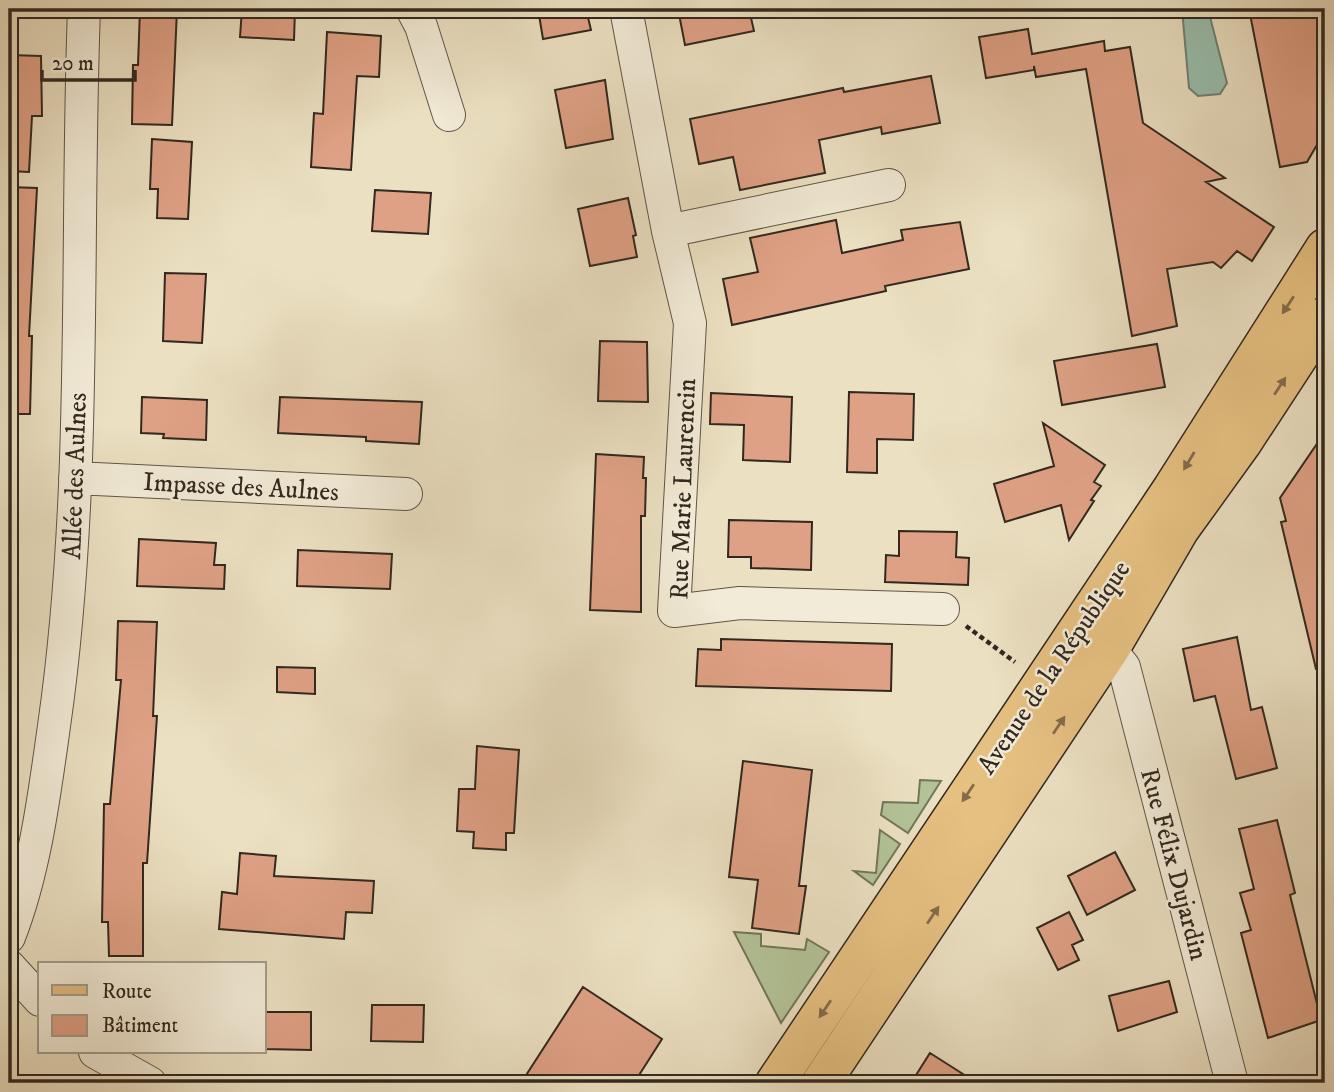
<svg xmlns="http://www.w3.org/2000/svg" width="1334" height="1092" viewBox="0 0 1334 1092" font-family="'IM FELL DW Pica',serif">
	<rect width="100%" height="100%" fill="#ebe0c2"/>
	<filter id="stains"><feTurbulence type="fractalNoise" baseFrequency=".00286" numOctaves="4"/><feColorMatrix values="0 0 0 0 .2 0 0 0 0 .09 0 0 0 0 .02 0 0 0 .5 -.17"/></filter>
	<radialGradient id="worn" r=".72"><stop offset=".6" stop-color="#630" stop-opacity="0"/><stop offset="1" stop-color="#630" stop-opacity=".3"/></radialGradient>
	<path fill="#b3c397" stroke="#72765b" stroke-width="2" d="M920,780L941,781L908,833L881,815L883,802L918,803Z
		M880,830L900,844L873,885L854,871L876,873Z
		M734,932L761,934V946L805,950L807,939L829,952L781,1023Z"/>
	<path fill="#99bead" stroke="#708274" stroke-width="2" d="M1182,9H1208L1227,83L1220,94L1198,96L1189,88Z"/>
	<path fill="#dfa185" stroke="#32281f" stroke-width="2" d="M140,9H177L172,125L132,124L133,65H138Z
		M242,9H295L294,40L240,37Z
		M538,9H586L591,30L543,39Z
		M678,9H749L754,31L685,45Z
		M1249,9H1325V131L1307,162L1280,167Z
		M1028,29L1032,54L1104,41L1105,51L1130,47L1143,123L1225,178L1206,182L1274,227L1252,261L1237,251L1221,268L1213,262L1167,269L1177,326L1132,336L1086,69L1036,77L1034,66V70L986,78L979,37Z
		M327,32L381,36L379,77L357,76L351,170L311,167L314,113L323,114Z
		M9,55L41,56L42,116H32L29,172L9,171Z
		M931,76L940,123L882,134L881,127L819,140L825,173L740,190L733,157L699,164L690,119L843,88L844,92Z
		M605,80L613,139L566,148L555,90Z
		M152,139L192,142L188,219L157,218L158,189H150Z
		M9,187L37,188L29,336H32L30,414H9Z
		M375,190L431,193L428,234L372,231Z
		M628,198L636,235L633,236L637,257L590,266L578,209Z
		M836,220L842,253L903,240L901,230L960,222L969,269L885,286L886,291L732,325L723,279L758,272L750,238Z
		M165,273L206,274L202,343L163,341Z
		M600,341L647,342L648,402L598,401Z
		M1157,344L1165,387L1062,405L1054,361Z
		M849,392L914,394L913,440L877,439V473L847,472Z
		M711,393L792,397L790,462L743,460L744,425L710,424Z
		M142,397L207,400L206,440L163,438L164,434L141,433Z
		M280,397L422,402L419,444L366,441V437L278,433Z
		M1043,423L1105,465L1094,482L1101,486L1091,500L1094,501L1069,540L1061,505L1005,522L994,484L1054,466Z
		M1325,432V668L1316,669L1281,522L1286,521L1280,498Z
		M596,454L644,457L643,478H646L645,516H641V612L590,610Z
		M729,520L812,522L811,570L751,568V557H728Z
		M899,531L957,532L956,557L969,558L968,585L885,582L886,555L899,556Z
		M139,539L216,543L214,565H225L224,589L137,586Z
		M298,550L392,554L390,589L297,586Z
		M118,621L157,622L153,716H157L147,863H143V956H109L108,922H102L104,804H110L121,680H116Z
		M1237,637L1251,710L1262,707L1277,768L1236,779L1215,696L1194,701L1183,649Z
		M721,639L892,644L891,691L696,686L698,649L721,650Z
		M277,667L315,668V694L277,692Z
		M477,746L519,750L514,833H506V850L473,848L474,832L457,831L459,789H475Z
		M743,761L812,770L799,886H806L799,934L752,928L758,880L729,877Z
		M1277,820L1295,893L1290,895L1321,1020L1268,1038L1241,933L1251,930L1240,893L1254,889L1239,829Z
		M1115,852L1135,890L1087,915L1068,876Z
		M240,853L276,856L274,876L374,881L372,913L346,912L344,939L219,929L222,892L237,894Z
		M1069,912L1083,940L1072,945L1079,960L1058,970L1037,928Z
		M1169,981L1177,1012L1118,1031L1109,996Z
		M583,987L662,1039L634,1083H521Z
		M372,1005H424L423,1042L371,1041Z
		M264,1012H311V1050L264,1049Z
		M930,1053L977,1083H911Z"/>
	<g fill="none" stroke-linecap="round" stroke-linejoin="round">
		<defs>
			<path id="minor" d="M412,9L421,26L449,115
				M626,9L668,231L690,323L674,611L740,603L943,609
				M668,231L889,185
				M75,478L406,494
				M1110,649L1124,667L1232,1083
				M9,937C35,870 44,797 54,726C88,489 75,248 84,9
				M9,966L40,1000
				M95,1052L150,1083"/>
			<path id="primary" d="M775,1083L1172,489L1325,248
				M821,1083L1110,649L1180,529L1242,443L1325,316"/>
		</defs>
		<use href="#minor" stroke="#605648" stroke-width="34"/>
		<use href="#primary" stroke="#32281f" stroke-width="41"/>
		<path stroke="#32281f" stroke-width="4.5" stroke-dasharray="5 3.5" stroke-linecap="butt" d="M966,626L1015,662"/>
		<use href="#minor" stroke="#f2ebd7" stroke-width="32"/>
		<use href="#primary" stroke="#e6c081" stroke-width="38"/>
	</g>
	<defs><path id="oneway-solid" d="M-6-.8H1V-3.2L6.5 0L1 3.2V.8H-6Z" transform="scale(1.75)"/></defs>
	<g fill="#836c4b">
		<use href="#oneway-solid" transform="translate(1288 305) rotate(123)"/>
		<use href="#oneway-solid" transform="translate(1280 386) rotate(-57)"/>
		<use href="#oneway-solid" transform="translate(1189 461) rotate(121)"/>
		<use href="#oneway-solid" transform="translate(1059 725) rotate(-56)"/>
		<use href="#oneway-solid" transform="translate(968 793) rotate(124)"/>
		<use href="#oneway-solid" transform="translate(933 915) rotate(-56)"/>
		<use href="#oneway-solid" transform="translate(825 1009) rotate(124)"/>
	</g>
	<g text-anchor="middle" stroke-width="5" stroke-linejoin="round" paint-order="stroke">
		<g font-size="26" fill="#32281f" stroke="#f2ebd7">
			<text transform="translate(74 476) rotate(-88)" y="9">Allée des Aulnes</text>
			<text transform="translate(241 486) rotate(3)" y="9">Impasse des Aulnes</text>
			<text transform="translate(682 489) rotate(-88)" y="9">Rue Marie Laurencin</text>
			<text transform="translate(1053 667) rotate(-56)" y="9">Avenue de la République</text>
			<text transform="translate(1175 864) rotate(75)" y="9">Rue Félix Dujardin</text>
		</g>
	</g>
	<rect width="1334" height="1092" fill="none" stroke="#ebe0c2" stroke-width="35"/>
	<rect x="10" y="10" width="1313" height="1071" fill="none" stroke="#32281f" stroke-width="3.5"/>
	<rect x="18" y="18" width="1299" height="1057" fill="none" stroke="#32281f" stroke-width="2"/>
	<rect x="38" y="962" width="228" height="91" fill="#f2ebd7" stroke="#a59d8d" stroke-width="2"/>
	<rect x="52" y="985" width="35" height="10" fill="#e6c081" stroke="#a59d8d" stroke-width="2"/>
	<text x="102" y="998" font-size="21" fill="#32281f">Route</text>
	<rect x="52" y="1015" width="35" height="21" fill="#dfa185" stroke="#a59d8d" stroke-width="2"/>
	<text x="102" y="1032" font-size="21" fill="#32281f">Bâtiment</text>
	<path d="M42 70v10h93v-10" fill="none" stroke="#32281f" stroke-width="3.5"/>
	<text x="52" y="70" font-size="21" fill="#32281f" stroke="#f2ebd7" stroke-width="5" paint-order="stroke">20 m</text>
	<rect width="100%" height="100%" filter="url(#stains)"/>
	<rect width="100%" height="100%" fill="url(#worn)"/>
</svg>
